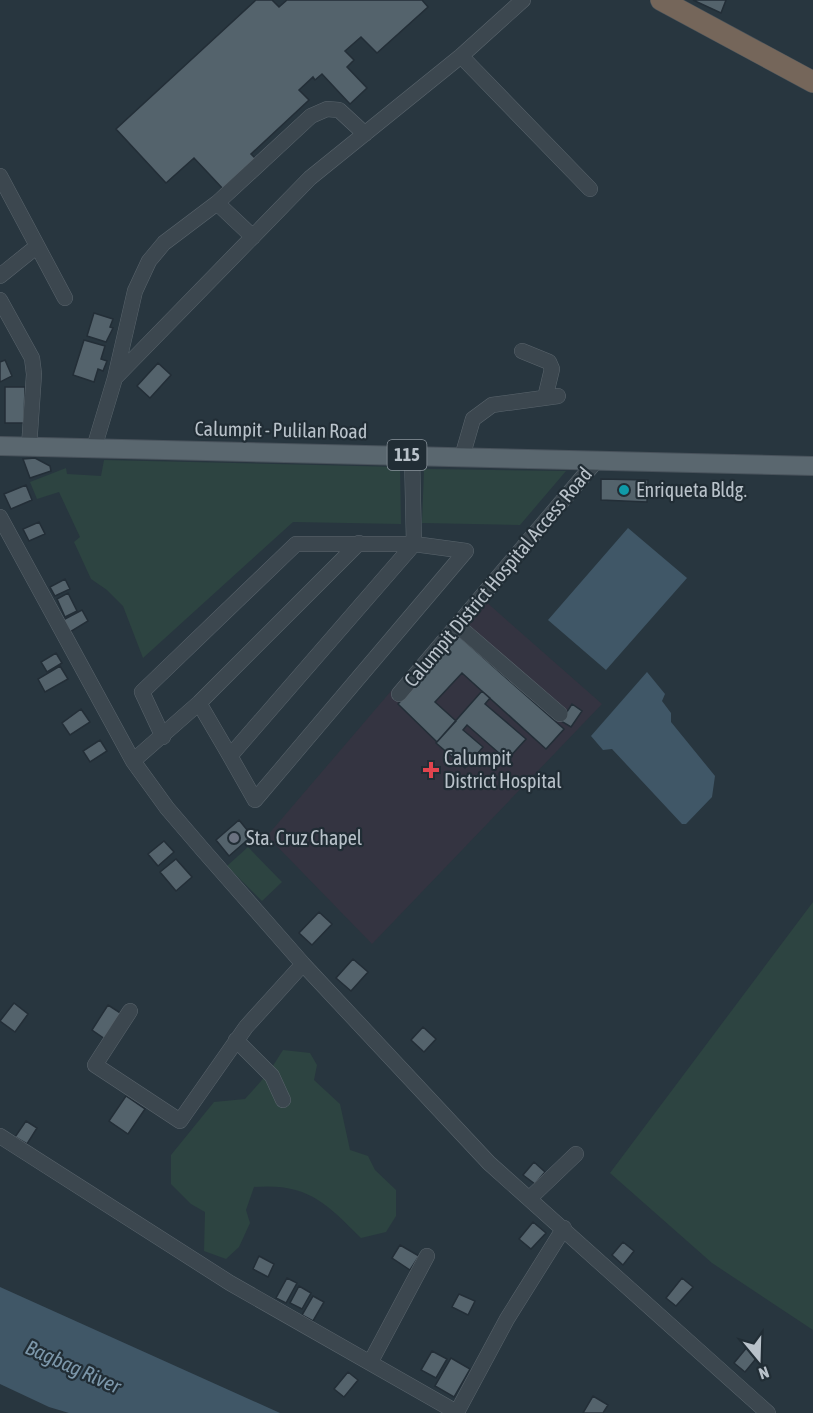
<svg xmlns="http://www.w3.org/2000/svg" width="813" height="1413" viewBox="0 0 813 1413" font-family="'Asap Condensed',sans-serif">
	<rect width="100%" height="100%" fill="#28363f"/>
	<path fill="#343441" d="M575,476L484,600L602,704L372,944L267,836Z"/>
	<path fill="#2d4441" d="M104,460L400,467L401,524L293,522L143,658L123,606L107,590L91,579L74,542L80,537L59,492L37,499L30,482L66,468L67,474L101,476Z
		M424,469L566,471L520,525L422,523Z
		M248,847L282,882L262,901L227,866Z
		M813,902V1330L712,1263L610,1173Z
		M283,1050L310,1053L317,1065L314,1080L340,1104L350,1150L368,1156L375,1170L396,1190V1216L386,1232L361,1238C325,1202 307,1183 254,1187L246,1210L250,1223L239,1247L226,1259L204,1251L205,1212L191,1204L171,1184V1155L214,1102L245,1099L269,1072Z"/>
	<path fill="#405767" d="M628,528L687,578L606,670L548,620Z
		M647,672L665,694L662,701L671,713V722L715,776L712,797L686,824H682L612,749L603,750L591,736Z
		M0,1287L280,1413H69L49,1407L0,1384Z"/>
	<path fill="#54636c" stroke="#232e37" stroke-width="1.5" d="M256,0H272L279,7L287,0H422L428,7L377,53L361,37L345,51L354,60L347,67L367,88L350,104L322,74L315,80L313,77L299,90L309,100L251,154L258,161L225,191L194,158L166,183L116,129Z
		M693,0H726L721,13Z
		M94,313L113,319L110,327L113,328L106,342L87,336Z
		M84,340L105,346L101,359L107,361L103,371L98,369L94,382L73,375Z
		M5,360L12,376L0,382V362Z
		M158,363L171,375L150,398L137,386Z
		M5,387H25L24,423H5Z
		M35,458L50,466L51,471L30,478L23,459Z
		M601,479L648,480L647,502L601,500Z
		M26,485L32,500L11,509L4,494Z
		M39,522L45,534L29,541L23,529Z
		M65,579L70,589L55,596L50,587Z
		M68,593L77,611L65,617L57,599Z
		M82,610L88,621L70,632L63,620Z
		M459,636L564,729L546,749L462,673L435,702L456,721L437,742L398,704Z
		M56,653L62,663L47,672L41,662Z
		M60,666L68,679L45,692L38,679Z
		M482,691L490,698L485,704L526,739L507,760L467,725L463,730L483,747L465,768L436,743Z
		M572,704L582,711L571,727L561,721Z
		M81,709L90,722L70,735L62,723Z
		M100,740L107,751L90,762L83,751Z
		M239,820L252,836L229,856L216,840Z
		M164,841L174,852L158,866L148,854Z
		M176,859L192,877L176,891L160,872Z
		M319,912L332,924L312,945L299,933Z
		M353,959L368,972L351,991L336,978Z
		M14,1003L28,1014L15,1032L0,1021Z
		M108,1005L122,1014L105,1039L92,1030Z
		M423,1027L436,1039L424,1052L411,1040Z
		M126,1096L145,1109L128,1134L109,1121Z
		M26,1121L37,1128L27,1144L15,1137Z
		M534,1162L545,1172L535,1184L523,1175Z
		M533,1222L546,1233L531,1249L519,1239Z
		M623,1242L634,1251L623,1265L612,1255Z
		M400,1245L419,1256L410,1270L392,1258Z
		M259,1256L274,1264L268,1277L253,1269Z
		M287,1278L297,1283L286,1303L276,1298Z
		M682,1278L693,1287L676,1306L666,1298Z
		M299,1286L311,1293L302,1309L290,1303Z
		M459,1294L475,1301L468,1315L452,1307Z
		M313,1296L324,1302L313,1321L302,1315Z
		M748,1346L759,1355L745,1372L734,1363Z
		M432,1351L447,1359L436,1378L421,1370Z
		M451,1358L470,1369L454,1397L435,1386Z
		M348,1372L358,1380L344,1397L334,1389Z
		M593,1396L608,1405L603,1413H583Z"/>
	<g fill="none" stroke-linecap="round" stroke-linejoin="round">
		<defs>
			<path id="minor" d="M461,56L590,189
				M0,176L65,298
				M217,203L253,237
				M0,276L36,247
				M0,300L32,358L34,374L29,447
				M522,351L549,362L552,369L545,398
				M115,378L310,178L461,56L523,0
				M94,448L115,378L135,291L149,261L164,243L217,203L311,116L327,109L339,110L365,134
				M462,457L473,419L492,405L558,396
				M0,517L133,761L167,808L203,850L303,964L489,1163L768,1413
				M457,625L560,714
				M399,694L597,460
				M199,703L230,756L414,544L412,455
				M163,737L142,692L296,544H414L466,551L255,800L230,756
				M133,761L199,703L359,543
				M130,1011L95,1065L180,1121L246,1027L303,964
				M236,1040L272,1076L283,1100
				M0,1136L230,1283L458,1413
				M529,1199L576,1154
				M370,1363L427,1256
				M457,1412L507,1319L564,1228"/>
			<path id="major" d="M0,446L813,466"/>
			<path id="highway" d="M661,0L813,82"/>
		</defs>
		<use href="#minor" stroke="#5a656d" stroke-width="16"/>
		<use href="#major" stroke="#49535c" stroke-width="20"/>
		<use href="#highway" stroke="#47525a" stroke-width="22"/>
		<use href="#minor" stroke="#3c474f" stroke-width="15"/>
		<use href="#major" stroke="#5a676f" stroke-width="18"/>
		<use href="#highway" stroke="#75665a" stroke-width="21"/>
	</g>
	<circle fill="#0f9aa8" stroke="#212d35" stroke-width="2" cx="624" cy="490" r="6"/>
	<path fill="#e0444e" stroke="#212d35" stroke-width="2" d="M428 761h6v6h6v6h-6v6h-6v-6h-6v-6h6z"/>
	<circle fill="#6b7280" stroke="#212d35" stroke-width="2" cx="234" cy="838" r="6"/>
	<g text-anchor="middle" stroke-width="4.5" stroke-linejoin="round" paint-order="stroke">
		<rect fill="#212d35" stroke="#8b959d" stroke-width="1.5" x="387.5" y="440" width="39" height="30" rx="4.5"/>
		<g font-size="18" font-weight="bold" fill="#b9c2ca">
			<text x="407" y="461">115</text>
		</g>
		<g font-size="20" fill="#b9c2ca" stroke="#212d35">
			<text transform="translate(281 430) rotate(1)" y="7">Calumpit - Pulilan Road</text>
			<text transform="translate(498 577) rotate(-50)" y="7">Calumpit District Hospital Access Road</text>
		</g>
		<g font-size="20" fill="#b9c2ca" stroke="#212d35" text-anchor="start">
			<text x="636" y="497">Enriqueta Bldg.</text>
			<text x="444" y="765">Calumpit<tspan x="444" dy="23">District Hospital</tspan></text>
			<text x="246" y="845">Sta. Cruz Chapel</text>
		</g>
		<g font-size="21" font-style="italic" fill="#7c97aa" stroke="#212d35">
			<text transform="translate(73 1367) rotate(24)" y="7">Bagbag River</text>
		</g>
	</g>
	<g transform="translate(759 1359) rotate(161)" stroke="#212d35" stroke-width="4.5" paint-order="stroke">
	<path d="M0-4.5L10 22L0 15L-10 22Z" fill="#b9c2ca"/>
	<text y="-9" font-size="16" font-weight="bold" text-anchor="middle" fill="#b9c2ca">N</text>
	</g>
</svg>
